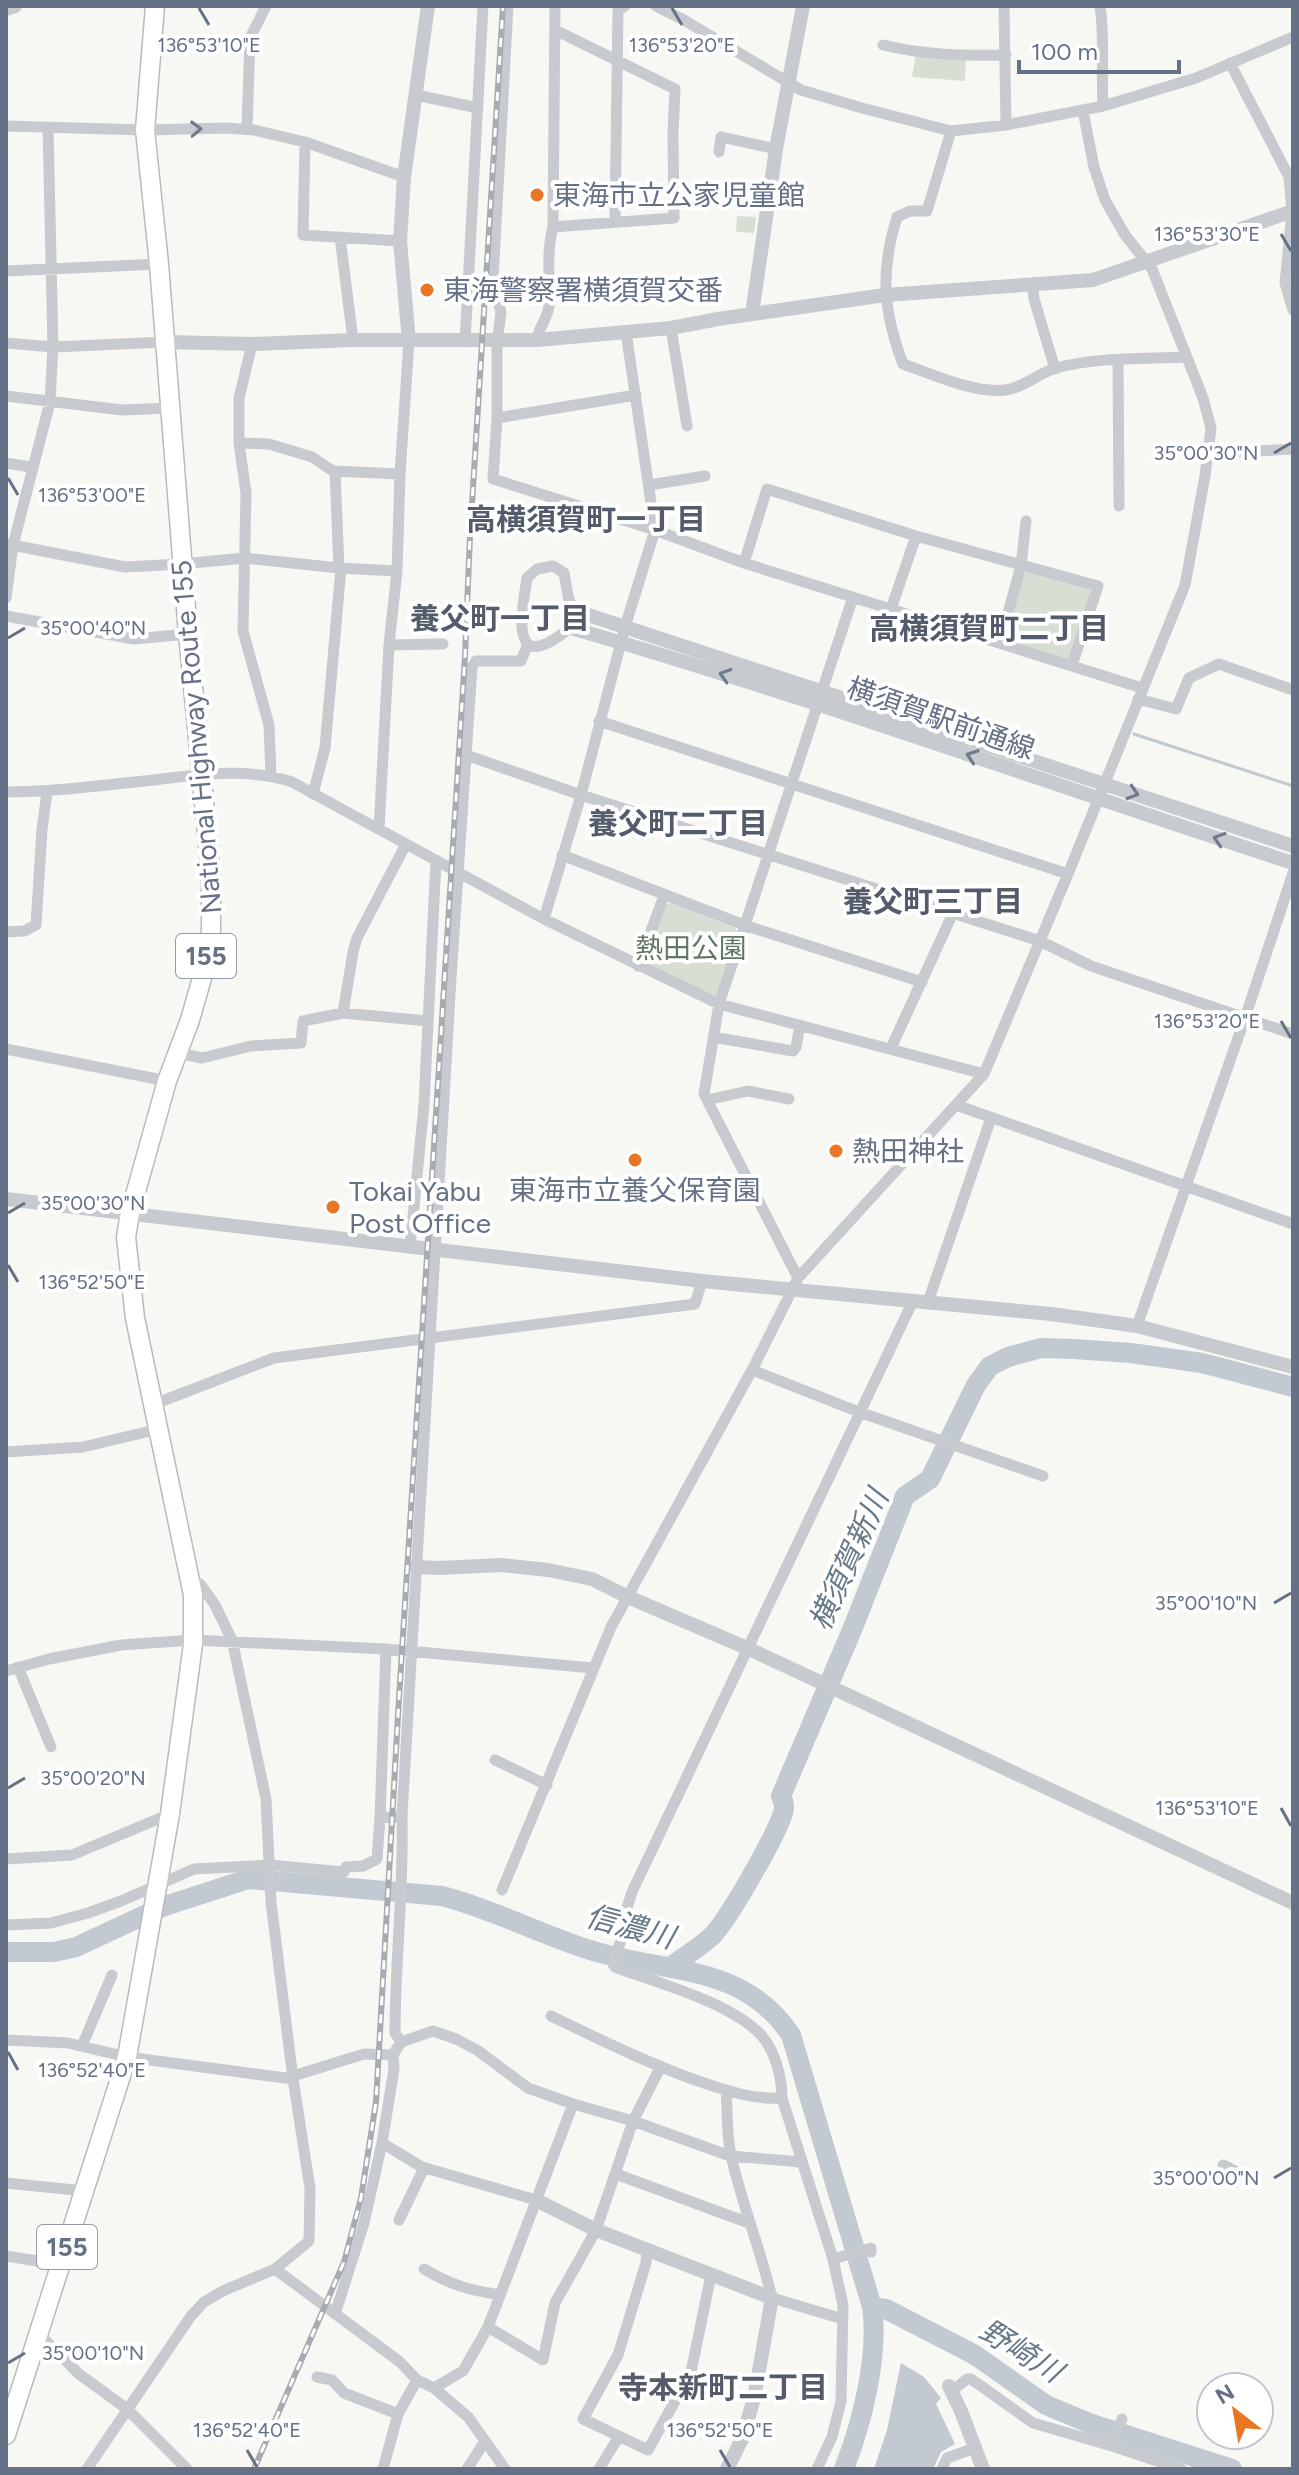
<svg xmlns="http://www.w3.org/2000/svg" width="1299" height="2475" viewBox="0 0 1299 2475" font-family="Figtree,'Noto Sans JP',sans-serif">
	<rect width="100%" height="100%" fill="#f7f7f4"/>
	<path fill="#d7dfd5" d="M916,53L966,56L965,81L912,77Z
		M737,216L756,217L754,233L736,232Z
		M1029,571L1089,588L1091,592L1070,658L1066,660L1006,640L1024,574Z
		M671,903L735,928L738,933L717,994L713,997L645,964L664,905Z"/>
	<path fill="#c2c9d0" d="M901,2363L924,2377L941,2398L936,2404L955,2444L941,2452L933,2469H874L887,2430Z"/>
	<g fill="none" stroke-linecap="round" stroke-linejoin="round">
		<path stroke="#c2c9d0" stroke-width="3" d="M1134,734L1293,786"/>
		<path stroke="#c2c9d0" stroke-width="20" d="M6,1952H54L76,1947L162,1907L248,1879L442,1896C492,1909 538,1933 587,1949C660,1974 742,1961 791,2035L872,2307C879,2356 862,2423 844,2469
			M672,1966C685,1956 700,1947 712,1936C728,1920 776,1836 783,1813C785,1807 784,1802 781,1796L852,1630L905,1496L930,1479L976,1385L990,1366L1008,1357L1041,1348L1074,1349L1131,1353L1202,1363L1293,1387
			M872,2307L886,2309L975,2355L1046,2405L1089,2423L1232,2469"/>
		<defs>
			<path id="trunk" d="M6,2435L127,2057L170,1814L193,1644V1595L135,1318L126,1237L130,1213L167,1081L190,1020L202,978L211,931V875L188,634L159,264L145,130L155,6"/>
		</defs>
		<use href="#trunk" stroke="#b7babe" stroke-width="21"/>
		<path stroke="#c7cace" stroke-width="11" d="M508,6L493,279L501,313L497,342V418L493,479L655,530L744,563L1142,688
			M656,6L684,20L801,90L862,108L951,131L1006,125L1103,106L1196,78L1293,37
			M1004,6L1006,125
			M1100,6C1105,39 1101,72 1103,106
			M883,45C924,55 964,56 1006,55
			M1230,63L1289,177L1292,212L1285,283L1293,310
			M416,95L478,108
			M6,126L145,130L227,128L254,130L305,142L404,177
			M247,129L250,38L266,6
			M951,131L927,211H910L897,217C880,272 883,311 903,364C932,374 975,394 1005,390C1023,388 1039,373 1056,368C1098,357 1143,359 1186,357
			M305,142L303,235L400,241
			M719,152L721,137L776,149
			M615,222L618,10L625,6
			M553,227L674,218L673,134L675,89L555,30
			M340,237L353,340
			M6,271L159,264
			M1032,284L1034,299L1055,369
			M671,328L687,426
			M537,340C538,327 549,318 549,304C550,278 546,253 553,227L555,6
			M465,342L483,6
			M6,343L53,347L166,342
			M252,344L239,398V443L246,493L243,631L269,725L271,775
			M1118,361L1119,506
			M6,396L122,410L171,408
			M497,418L636,395
			M239,443L269,444L312,457L333,471L400,474
			M1208,450L1240,452L1293,449
			M6,463L31,467
			M335,471L339,568
			M649,485L705,476
			M7,544L125,567L182,564L245,558L339,568L397,571
			M744,563L767,489L916,536L1098,586L1072,665
			M6,598L13,545L50,402L53,347L48,128
			M891,609L916,536
			M6,616L134,639L188,634
			M571,628C562,633 553,642 543,645C510,657 525,595 527,578L537,569L553,566L564,573L569,601L579,612
			M1000,642L1021,566L1026,521
			M389,645L443,644
			M1138,699L1176,709L1189,678L1219,664L1293,690
			M599,721L1068,874
			M466,755L581,795L1040,941L1091,966L1293,1034
			M6,792C55,792 104,785 153,780C199,775 247,767 292,782L544,919L719,1004L984,1074
			M313,794L325,748L341,568
			M379,829L389,645L397,571L400,474L409,341
			M562,855L744,925L922,982
			M544,919L581,795L625,627L655,530L626,332
			M6,932L24,931L36,925L42,830L47,792
			M638,966L664,896
			M343,1013L353,952L357,938L406,844
			M713,1037L793,1051L796,1047L800,1025
			M891,1048L953,913
			M6,1049L167,1081
			M178,1053L202,1058L251,1046L301,1043L303,1021L343,1013L428,1021
			M707,1100L748,1091L789,1099
			M956,1105L1293,1224
			M410,1247L424,1105L436,860
			M798,1278L704,1094L719,1004L853,597
			M928,1302L991,1118
			M1137,1326L1245,1018L1293,873
			M752,1370L859,1412L1043,1476
			M152,1405L274,1358L695,1304L702,1281
			M6,1452L83,1447L159,1429
			M18,1667L51,1747
			M6,1671L49,1659L121,1645L193,1640L386,1649L593,1668
			M495,1760L547,1785
			M380,1818L386,1649
			M6,1859L72,1855L170,1814
			M502,1890L611,1627L752,1370L798,1278L984,1074L1068,874L1185,585L1205,476L1211,428L1203,398L1152,269L1125,235L1105,200L1094,167L1083,111
			M6,1925L51,1923L88,1913L121,1901L194,1869L269,1865L344,1872L346,1867L363,1866L377,1859L380,1818L402,1816
			M551,2016C601,2040 651,2065 704,2083C728,2091 755,2100 782,2098
			M6,2040L68,2043L127,2057L293,2079
			M401,2042L395,2033C395,1961 404,1888 402,1816L451,978L472,667L476,661H521L528,644
			M82,2046L112,1975
			M293,2076L364,2054L393,2055
			M726,2091C728,2113 726,2138 732,2160C743,2207 761,2251 772,2298L843,2319
			M382,2143L422,2167L536,2200
			M1223,2165L1243,2175
			M616,2174L749,2223
			M6,2183L85,2191
			M399,2220L424,2168
			M647,2249L646,2263L618,2355L583,2419L648,2450L691,2372L711,2275
			M6,2256L62,2265
			M833,2259L871,2248V2252
			M275,2269L400,2362L417,2380L434,2388L468,2417L505,2469
			M424,2269C451,2285 469,2290 500,2295
			M335,2314L364,2223L382,2143L394,2069L393,2055L401,2042L433,2031L456,2039L477,2050L528,2088L573,2104L633,2121L730,2156L802,2162
			M488,2327L543,2360L555,2303L596,2230L633,2121L660,2068
			M39,2334L79,2374L127,2409L187,2469
			M317,2377L332,2380L344,2393L398,2414
			M434,2388L463,2371L488,2327L573,2104
			M952,2391L967,2379H971L1033,2423L1112,2446L1181,2469
			M1112,2446L1122,2419
			M87,2469L191,2316L204,2302L225,2290L275,2269L309,2241L310,2188L293,2079L271,1902L266,1799L232,1640L215,1605L200,1584L190,1581
			M383,2469L398,2414L417,2380
			M467,2469L485,2441
			M599,2469L618,2438
			M817,2469L832,2437L841,2401L843,2305L833,2259L782,2098C782,2078 775,2050 761,2035C730,2002 657,1983 615,1967L613,1964L626,1925V1911L632,1892L913,1301
			M942,2469L947,2458L975,2448"/>
		<path stroke="#c7cace" stroke-width="14" d="M6,9L15,6
			M752,314L776,149L803,6
			M409,341L400,241L404,177L428,6
			M166,342L252,344L353,340H537L671,328L718,319L885,295L1093,280L1293,211
			M579,612L1293,846
			M571,628C814,698 1052,785 1293,863
			M6,1199L702,1281L1051,1314L1137,1326L1293,1367
			M416,1567L439,1568L501,1565L548,1570L592,1579L628,1597L747,1648L1293,1903
			M536,2200L596,2230L772,2298L754,2398L743,2437L727,2469
			M949,2386L961,2411L983,2469"/>
		<use href="#trunk" stroke="#fff" stroke-width="18"/>
		<defs>
			<path id="rail" d="M254,2469L344,2262L361,2198L376,2102L399,1698L465,656L470,536L503,6"/>
		</defs>
		<use href="#rail" stroke="#a7abb2" stroke-width="6"/>
		<use href="#rail" stroke="#fff" stroke-width="3" stroke-dasharray="9" stroke-linecap="butt"/>
	</g>
	<defs><path id="oneway-chevron" d="M-2-3.5L2.5 0L-2 3.5" fill="none" stroke-width="1.6" stroke-linecap="round" stroke-linejoin="round" transform="scale(2)"/></defs>
	<g stroke="#6f7a8d">
		<use href="#oneway-chevron" transform="translate(196 129) rotate(-2)"/>
		<use href="#oneway-chevron" transform="translate(725 675) rotate(-163)"/>
		<use href="#oneway-chevron" transform="translate(972 756) rotate(-161)"/>
		<use href="#oneway-chevron" transform="translate(1133 793) rotate(18)"/>
		<use href="#oneway-chevron" transform="translate(1219 839) rotate(-162)"/>
	</g>
	<path fill="none" stroke="#657186" stroke-width="3" d="M199,8L209,25M672,8L682,25M1281,234L1291,251M1274,453L1291,443M8,478L18,495M8,638L25,628M1281,1021L1291,1038M8,1213L25,1203M8,1265L18,1282M1274,1603L1291,1593M8,1788L25,1778M1281,1808L1291,1826M8,2052L18,2070M1274,2178L1291,2168M8,2363L25,2353M247,2450L257,2467M720,2450L730,2467"/>
	<g fill="#e87623" stroke="#fff" stroke-width="3">
		<circle cx="537" cy="195" r="8"/>
		<circle cx="427" cy="290" r="8"/>
		<circle cx="836" cy="1151" r="8"/>
		<circle cx="635" cy="1160" r="8"/>
		<circle cx="333" cy="1207" r="8"/>
	</g>
	<g text-anchor="middle" stroke-width="8" stroke-linejoin="round" paint-order="stroke">
		<g fill="#fff" stroke="#939caa" stroke-width="2">
			<rect x="176" y="934" width="60" height="44" rx="6"/>
			<rect x="37" y="2225" width="60" height="44" rx="6"/>
		</g>
		<g font-size="26" font-weight="bold" fill="#657186">
			<text x="206" y="965">155</text>
			<text x="67" y="2256">155</text>
		</g>
		<g font-size="28" fill="#657186" stroke="#fff" text-anchor="start">
			<text x="553" y="205">東海市立公家児童館</text>
			<text x="443" y="300">東海警察署横須賀交番</text>
			<text x="852" y="1161">熱田神社</text>
			<text x="635" y="1200" text-anchor="middle">東海市立養父保育園</text>
			<text x="349" y="1201">Tokai Yabu<tspan x="349" dy="32">Post Office</tspan></text>
		</g>
		<g font-size="28" fill="#657186" stroke="#fff">
			<text transform="translate(941 718) rotate(19)" y="10">横須賀駅前通線</text>
			<text transform="translate(196 737) rotate(-95)" y="10">National Highway Route 155</text>
		</g>
		<g font-size="28" fill="#617860" stroke="#fff">
			<text x="691" y="958">熱田公園</text>
		</g>
		<g font-size="30" font-weight="bold" fill="#545c6b" stroke="#fff">
			<text x="586" y="530">高横須賀町一丁目</text>
			<text x="500" y="629">養父町一丁目</text>
			<text x="989" y="639">高横須賀町二丁目</text>
			<text x="678" y="834">養父町二丁目</text>
			<text x="933" y="912">養父町三丁目</text>
			<text x="723" y="2398">寺本新町二丁目</text>
		</g>
		<g font-size="30" font-style="italic" fill="#667989" stroke="#fff">
			<text transform="translate(849 1560) rotate(-66)" y="10">横須賀新川</text>
			<text transform="translate(630 1927) rotate(15)" y="10">信濃川</text>
			<text transform="translate(1021 2351) rotate(32)" y="10">野崎川</text>
		</g>
	</g>
	<g font-size="20" text-anchor="middle" fill="#657186" stroke="#fff" stroke-width="8" stroke-linejoin="round" paint-order="stroke">
		<text x="209" y="52">136°53'10"E</text>
		<text x="682" y="52">136°53'20"E</text>
		<text x="1207" y="241">136°53'30"E</text>
		<text x="1206" y="460">35°00'30"N</text>
		<text x="92" y="502">136°53'00"E</text>
		<text x="93" y="635">35°00'40"N</text>
		<text x="1207" y="1028">136°53'20"E</text>
		<text x="93" y="1210">35°00'30"N</text>
		<text x="92" y="1289">136°52'50"E</text>
		<text x="1206" y="1610">35°00'10"N</text>
		<text x="93" y="1785">35°00'20"N</text>
		<text x="1207" y="1815">136°53'10"E</text>
		<text x="92" y="2077">136°52'40"E</text>
		<text x="1206" y="2185">35°00'00"N</text>
		<text x="93" y="2360">35°00'10"N</text>
		<text x="247" y="2437">136°52'40"E</text>
		<text x="720" y="2437">136°52'50"E</text>
	</g>
	<rect width="1299" height="2475" fill="none" stroke="#657186" stroke-width="16"/>
	<g transform="translate(1235 2411) rotate(329)"><circle r="38" fill="#ffffff" stroke="#c1c6cf" stroke-width="2"/>
	<path d="M0-6L14 30L0 20L-14 30Z" fill="#e87623"/>
	<text y="-12" font-size="22" font-weight="bold" text-anchor="middle" fill="#657186">N</text>
	</g>
	<path d="M1019 60v12h160v-12" fill="none" stroke="#657186" stroke-width="4"/>
	<text x="1031" y="60" font-size="24" fill="#657186" stroke="#ffffff" stroke-width="6" paint-order="stroke">100 m</text>
</svg>
